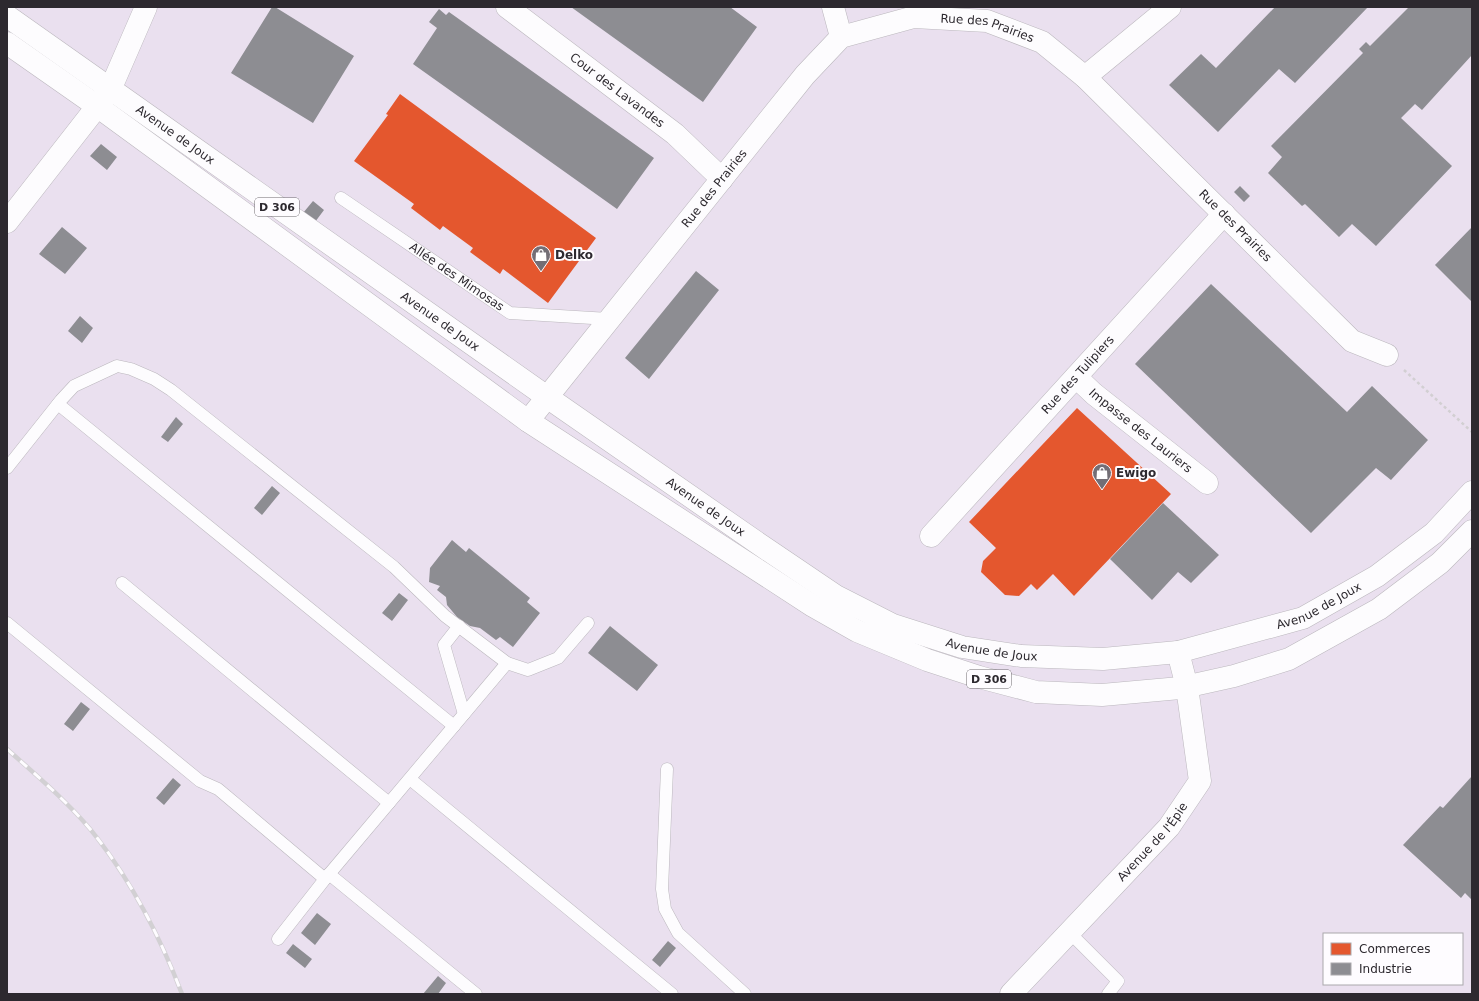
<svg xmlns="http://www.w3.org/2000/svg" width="1479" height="1001" viewBox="0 0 1479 1001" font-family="'DejaVu Sans',sans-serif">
	<rect width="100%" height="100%" fill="#f4eef6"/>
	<path fill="#eae0ef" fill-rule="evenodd" d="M7,7H1472V994H7ZM1324,934H1462V984H1324Z"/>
	<path fill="#e4572e" d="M400,94L596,238L548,303L503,269L500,274L470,252L473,248L443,226L440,230L411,208L414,204L354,161L388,115L386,114Z
		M1077,408L1171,494L1074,596L1053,574L1037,590L1031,584L1019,596L1005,595L981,572L983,561L996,548L969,522Z"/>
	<path fill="#8d8d92" d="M272,7H275L354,56L313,123L231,73Z
		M571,7H730L757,27L703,102Z
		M1275,7H1368L1295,83L1279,69L1218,132L1169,85L1201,54L1216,68Z
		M1409,7H1472V55L1422,110L1415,104L1401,118L1452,166L1376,246L1352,224L1339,237L1305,204L1302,206L1268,173L1282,157L1271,146L1363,53L1359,49L1366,42L1370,46Z
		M439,9L446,15L449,12L654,158L617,209L413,64L437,28L429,22Z
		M101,144L117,157L107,170L90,156Z
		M1240,186L1250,196L1244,202L1234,192Z
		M313,201L324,210L315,222L303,213Z
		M62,227L87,248L65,274L39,254Z
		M1472,227V302L1435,265Z
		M696,271L719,290L649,379L625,358Z
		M1211,284L1347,412L1372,386L1428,440L1391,480L1376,468L1311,533L1135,364Z
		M80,316L93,328L82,343L68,331Z
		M176,417L183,424L168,442L161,437Z
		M272,486L280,493L262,515L254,508Z
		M1163,503L1219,555L1191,583L1178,572L1152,600L1110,559Z
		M452,540L466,552L469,548L530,598L527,602L540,613L513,647L500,637L496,640L480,628L470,626L457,617L447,605L446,597L437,590L440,586L429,582L430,568Z
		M399,593L408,600L392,621L382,613Z
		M610,626L658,665L637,691L588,653Z
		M81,702L90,709L73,731L64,724Z
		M1472,776V900L1465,893L1461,898L1403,845L1440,806L1443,808Z
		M173,778L181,785L164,805L156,798Z
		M317,913L331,924L315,945L301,933Z
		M668,941L676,948L660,967L652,960Z
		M293,944L312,959L305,968L286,953Z
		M438,976L446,983L438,994H423Z"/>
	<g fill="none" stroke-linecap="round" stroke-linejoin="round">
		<defs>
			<g id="service">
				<path id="s1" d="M341,198L510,313L609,319"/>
				<path d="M58,404L454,726"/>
				<path d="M7,468L61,400L74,386L117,366L131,369L154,379L171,390L394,567L445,616L507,663L528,670L558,658L588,623"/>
				<path d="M122,583L389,803"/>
				<path d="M7,623L200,781L218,789L325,879"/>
				<path d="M459,626L444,645L464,714"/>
				<path d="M667,769L662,889L665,909L678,933L745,994"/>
				<path d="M410,779L672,994"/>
				<path d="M329,874L476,994"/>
				<path d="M1070,933L1118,981L1108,994"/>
				<path d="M278,939L325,879L507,663"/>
			</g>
			<g id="minor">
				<path id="s2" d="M507,7L675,134L722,179"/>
				<path d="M833,7L841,37"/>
				<path d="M1085,77L1170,7"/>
				<path d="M7,222L110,90L146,7"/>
				<path id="s3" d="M1076,377L1094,394L1207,483"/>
				<path id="s4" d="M528,421L805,75L841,37L914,17L987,21L1042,42L1085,77L1352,341L1387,355"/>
				<path id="s5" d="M931,536L1224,214"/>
				<path id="s6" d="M1011,994L1169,827L1200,781L1187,687L1178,652"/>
			</g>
			<g id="primary">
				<path id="s7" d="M7,16L547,397L759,544L836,596L893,625L962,647L1021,656L1103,659L1178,652L1303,618L1377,576L1434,533L1472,492"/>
				<path d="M7,43L97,106L528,421L813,606L857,631L927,660L979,677L1036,692L1102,695L1180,688L1234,676L1289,659L1379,609L1440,563L1472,531"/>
			</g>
		</defs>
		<use href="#service" stroke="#bbb7bd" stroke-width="13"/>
		<use href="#minor" stroke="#bbb7bd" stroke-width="23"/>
		<use href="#primary" stroke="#bbb7bd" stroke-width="23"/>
		<path stroke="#d2cfd2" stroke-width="2.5" stroke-dasharray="3 3" stroke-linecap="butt" d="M1404,370L1472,432"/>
		<use href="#service" stroke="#fdfcfe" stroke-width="12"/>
		<use href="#minor" stroke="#fdfcfe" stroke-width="22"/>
		<use href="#primary" stroke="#fdfcfe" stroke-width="22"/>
		<defs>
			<path id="rail" d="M7,749C37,776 74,807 98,839C134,886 161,939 182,994"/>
		</defs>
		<use href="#rail" stroke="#d2d0d3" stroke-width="4.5"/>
		<use href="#rail" stroke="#fefcff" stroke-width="3" stroke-dasharray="9" stroke-linecap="butt"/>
	</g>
	<defs>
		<symbol id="shop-pin" viewBox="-11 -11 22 30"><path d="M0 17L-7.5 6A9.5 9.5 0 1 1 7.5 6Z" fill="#736e75" stroke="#fefcff"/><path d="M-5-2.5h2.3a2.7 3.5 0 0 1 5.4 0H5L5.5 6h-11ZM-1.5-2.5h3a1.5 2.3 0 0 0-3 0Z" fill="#fff"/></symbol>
	</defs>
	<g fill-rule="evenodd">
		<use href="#shop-pin" x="530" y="244" width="22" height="30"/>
		<use href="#shop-pin" x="1091" y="462" width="22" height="30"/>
	</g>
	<g text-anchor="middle" stroke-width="4" stroke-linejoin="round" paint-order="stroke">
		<g fill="#fefcff" stroke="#6c686d" stroke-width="1">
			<rect x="255" y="198" width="44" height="18" rx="3"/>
			<rect x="967" y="670" width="44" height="18" rx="3"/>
		</g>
		<g font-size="11" font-weight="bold" fill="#2d292f">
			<text x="277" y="211">D 306</text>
			<text x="989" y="683">D 306</text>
		</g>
		<g font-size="12" fill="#2d292f" stroke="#fefcff">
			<text dy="4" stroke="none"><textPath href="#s4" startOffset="646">Rue des Prairies</textPath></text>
			<text dy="4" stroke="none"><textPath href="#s2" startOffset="138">Cour des Lavandes</textPath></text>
			<text dy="4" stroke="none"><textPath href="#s7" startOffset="206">Avenue de Joux</textPath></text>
			<text dy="4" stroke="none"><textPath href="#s4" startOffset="298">Rue des Prairies</textPath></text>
			<text dy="4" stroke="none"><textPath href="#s4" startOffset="970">Rue des Prairies</textPath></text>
			<text dy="4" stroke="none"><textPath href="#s1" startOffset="140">Allée des Mimosas</textPath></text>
			<text dy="4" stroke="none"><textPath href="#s7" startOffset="530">Avenue de Joux</textPath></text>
			<text dy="4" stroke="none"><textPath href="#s5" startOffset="218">Rue des Tulipiers</textPath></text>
			<text dy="4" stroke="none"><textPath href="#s3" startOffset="84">Impasse des Lauriers</textPath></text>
			<text dy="4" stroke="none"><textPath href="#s7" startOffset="854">Avenue de Joux</textPath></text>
			<text dy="4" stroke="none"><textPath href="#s7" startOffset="1514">Avenue de Joux</textPath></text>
			<text dy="4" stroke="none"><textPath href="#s7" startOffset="1178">Avenue de Joux</textPath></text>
			<text dy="4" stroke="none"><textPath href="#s6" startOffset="208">Avenue de l'Épie</textPath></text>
		</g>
		<g font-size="12" font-weight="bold" fill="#2d292f" stroke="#fefcff" text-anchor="start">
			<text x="555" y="259">Delko</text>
			<text x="1116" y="477">Ewigo</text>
		</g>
	</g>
	<rect width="1479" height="1001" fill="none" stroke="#2d292f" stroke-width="16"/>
	<rect x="1323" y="933" width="140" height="52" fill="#fefcff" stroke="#aaa8ac"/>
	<rect x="1331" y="943" width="20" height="12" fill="#e4572e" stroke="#aaa8ac"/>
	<text x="1359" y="953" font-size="12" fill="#2d292f">Commerces</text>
	<rect x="1331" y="963" width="20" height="12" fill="#8d8d92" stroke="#aaa8ac"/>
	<text x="1359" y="973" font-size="12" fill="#2d292f">Industrie</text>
</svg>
